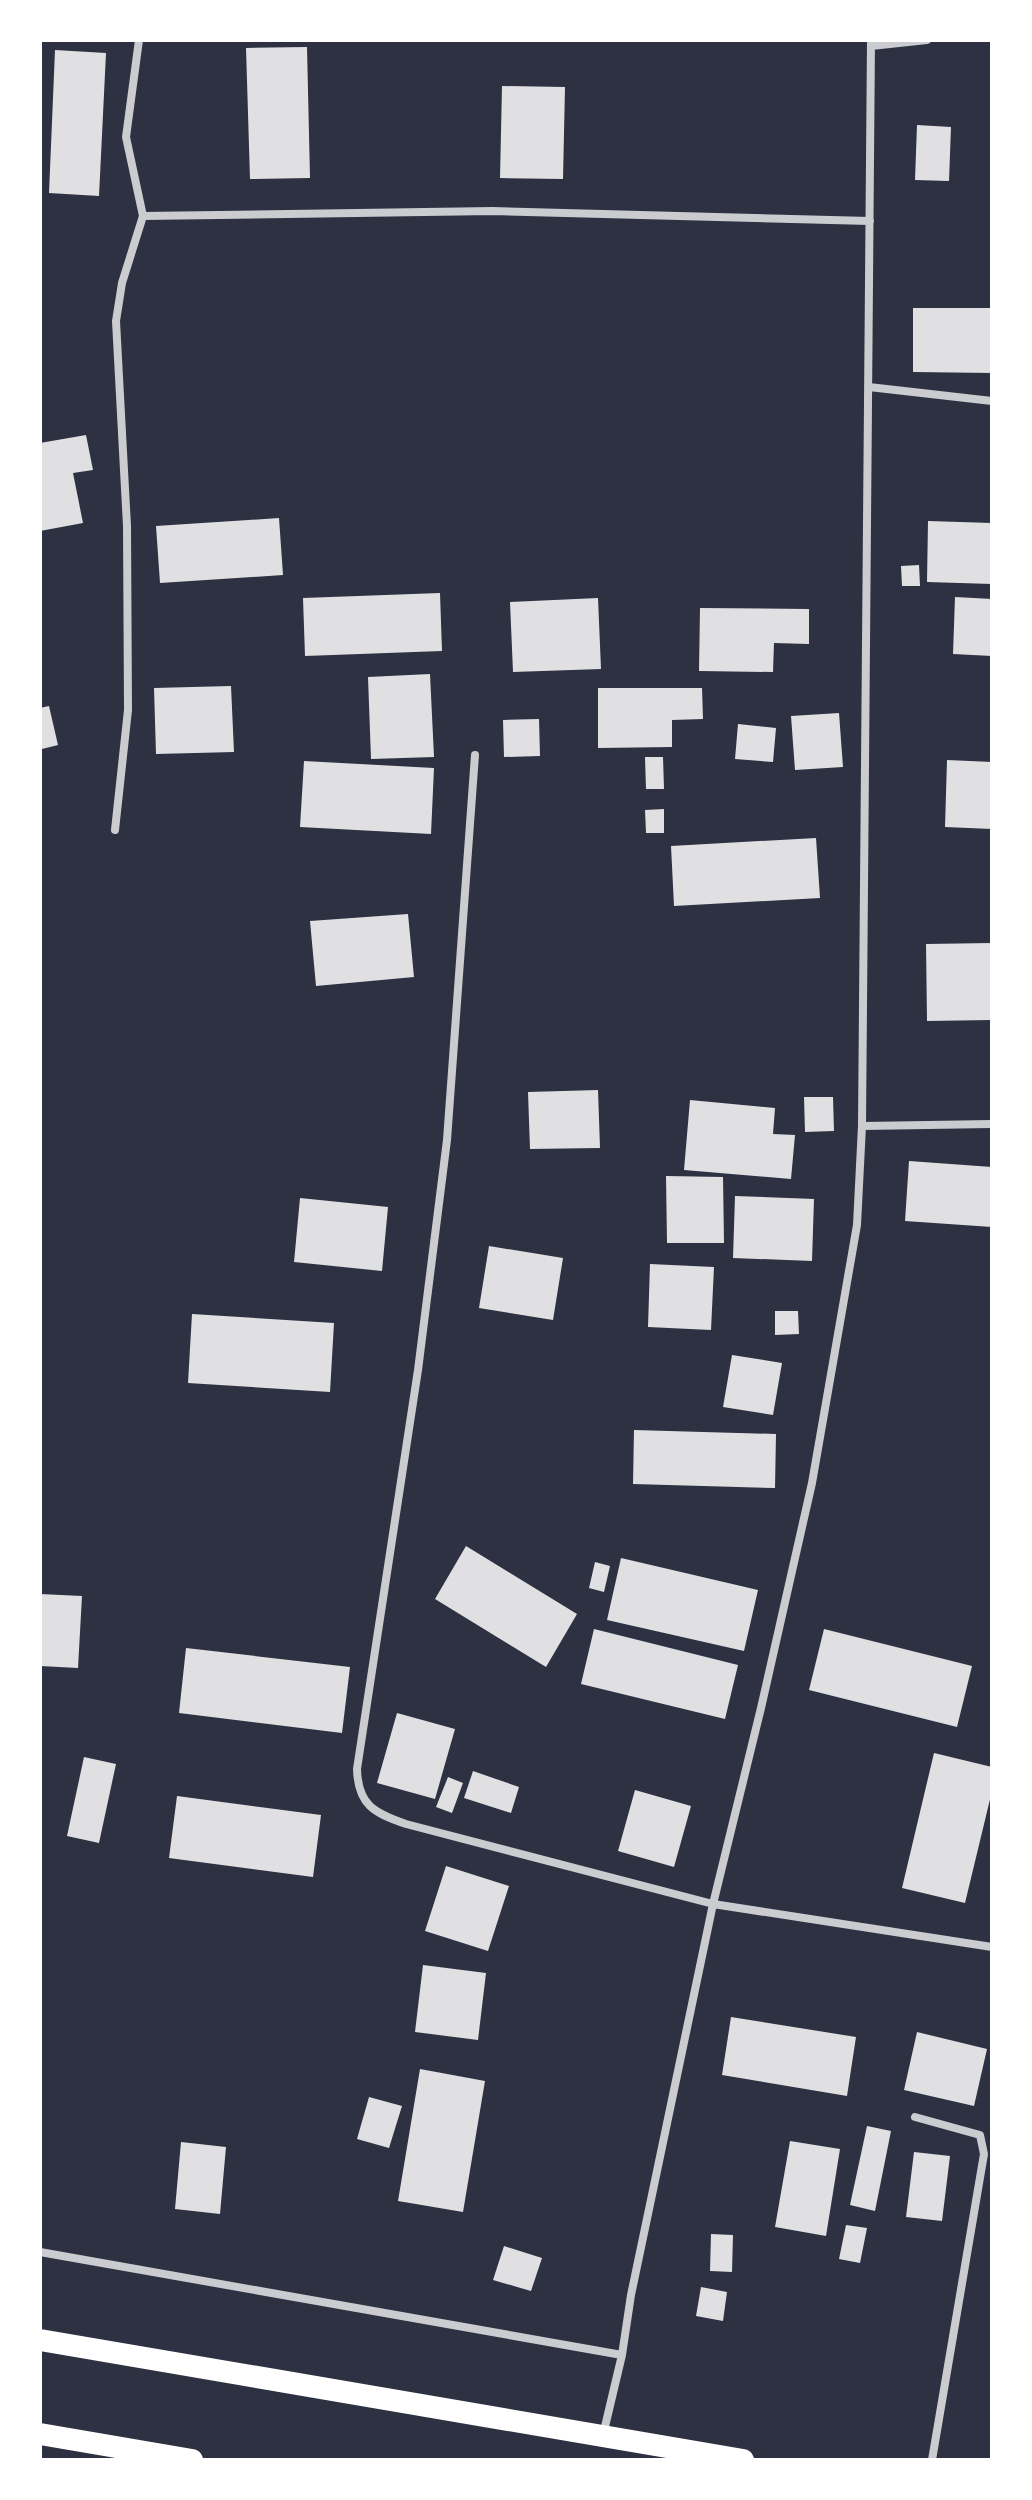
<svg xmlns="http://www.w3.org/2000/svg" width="1032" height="2500" viewBox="0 0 1032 2500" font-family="'Playfair Display',serif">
	<rect width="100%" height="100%" fill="#2d3142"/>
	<path fill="#e0e0e3" d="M307,47L310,178L250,179L246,48Z
		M55,50L106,53L99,196L49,193Z
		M502,86L565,87L563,179L500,178Z
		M917,125L951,127L949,181L915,180Z
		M913,308H992V373L913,372Z
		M86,435L93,470L73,473L83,523L40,531V443Z
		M279,518L283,575L160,583L156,526Z
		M928,521L992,523V584L927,582Z
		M919,565L920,586H902L901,566Z
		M440,593L442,651L305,656L303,598Z
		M955,597L992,599V656L953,654Z
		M598,598L601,669L513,672L510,602Z
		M700,608L809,609V644L774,643L773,672L699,671Z
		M430,674L434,757L371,759L368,677Z
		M231,686L234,752L156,754L154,688Z
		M598,688H702L703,719L672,720V747L598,748Z
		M49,706L58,745L42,749L40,708Z
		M839,713L843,767L795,770L791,716Z
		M539,719L540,756L504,757L503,720Z
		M738,724L776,728L773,762L735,759Z
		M645,757H663L664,789H646Z
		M947,760L992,762V829L945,827Z
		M304,761L434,768L431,834L300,827Z
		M664,809V833H646L645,810Z
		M816,838L820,898L674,906L671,846Z
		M408,914L414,977L316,986L310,921Z
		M992,943V1020L927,1021L926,944Z
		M598,1090L600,1148L530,1149L528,1092Z
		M804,1097H833L834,1131L805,1132Z
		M690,1100L775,1108L773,1134L795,1135L791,1179L684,1170Z
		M909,1161L992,1167V1227L905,1221Z
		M666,1176L723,1177L724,1243H667Z
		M735,1196L814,1199L812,1261L733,1258Z
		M300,1198L388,1207L382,1271L294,1262Z
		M489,1246L563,1258L553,1320L479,1308Z
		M650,1264L714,1267L711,1330L648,1327Z
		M775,1311H798L799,1334L775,1335Z
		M192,1314L334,1323L330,1392L188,1383Z
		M732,1355L782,1363L773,1415L723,1407Z
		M634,1430L776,1434L775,1488L633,1484Z
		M466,1546L577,1614L546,1667L435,1599Z
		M621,1558L758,1590L744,1651L607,1620Z
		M595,1562L610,1566L604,1592L589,1588Z
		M40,1594L82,1596L78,1668L40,1666Z
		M594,1629L738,1665L725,1719L581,1684Z
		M824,1629L972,1666L957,1727L809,1690Z
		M186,1648L350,1667L342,1733L179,1713Z
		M397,1713L455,1729L435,1799L377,1783Z
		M934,1753L992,1767V1791L965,1903L902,1888Z
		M84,1757L116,1764L99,1843L67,1836Z
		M473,1771L519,1787L511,1813L464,1798Z
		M448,1777L463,1783L452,1813L436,1807Z
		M635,1790L691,1806L674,1867L618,1851Z
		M177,1796L321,1815L313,1877L169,1858Z
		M446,1866L509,1886L488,1951L425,1931Z
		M423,1965L486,1973L478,2040L415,2032Z
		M731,2017L856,2037L847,2096L722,2075Z
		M917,2032L987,2049L974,2106L904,2090Z
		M420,2069L485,2081L463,2212L398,2201Z
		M369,2097L402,2106L389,2148L357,2139Z
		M867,2126L891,2131L875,2211L850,2205Z
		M790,2141L840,2149L826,2236L775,2227Z
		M181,2142L226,2147L220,2214L175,2209Z
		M914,2152L950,2156L942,2221L906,2217Z
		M846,2225L867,2228L860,2263L839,2259Z
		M711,2234L733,2235L732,2272L710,2271Z
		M504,2246L542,2258L531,2291L493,2280Z
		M701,2287L727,2292L723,2321L696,2316Z"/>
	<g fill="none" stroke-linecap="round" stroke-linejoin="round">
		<path stroke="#caccd0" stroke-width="8" d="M871,46L927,40
			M143,216L493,211L870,221
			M869,387L992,401
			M475,755L447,1140L418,1370L357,1769C358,1805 374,1813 406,1824L713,1904L992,1947
			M115,830L128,710L127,526L116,321L122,283L143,216L126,137L139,40
			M862,1126L992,1124
			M915,2117L980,2135L984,2154L932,2460
			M40,2252L622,2355
			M603,2435L622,2355L631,2295L713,1904L761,1708L812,1483L857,1225L862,1126L871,40"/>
		<path stroke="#fff" stroke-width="22" d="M40,2340L743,2460
			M40,2434L192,2460"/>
	</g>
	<rect width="1032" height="2500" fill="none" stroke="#ffffff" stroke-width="84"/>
</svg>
